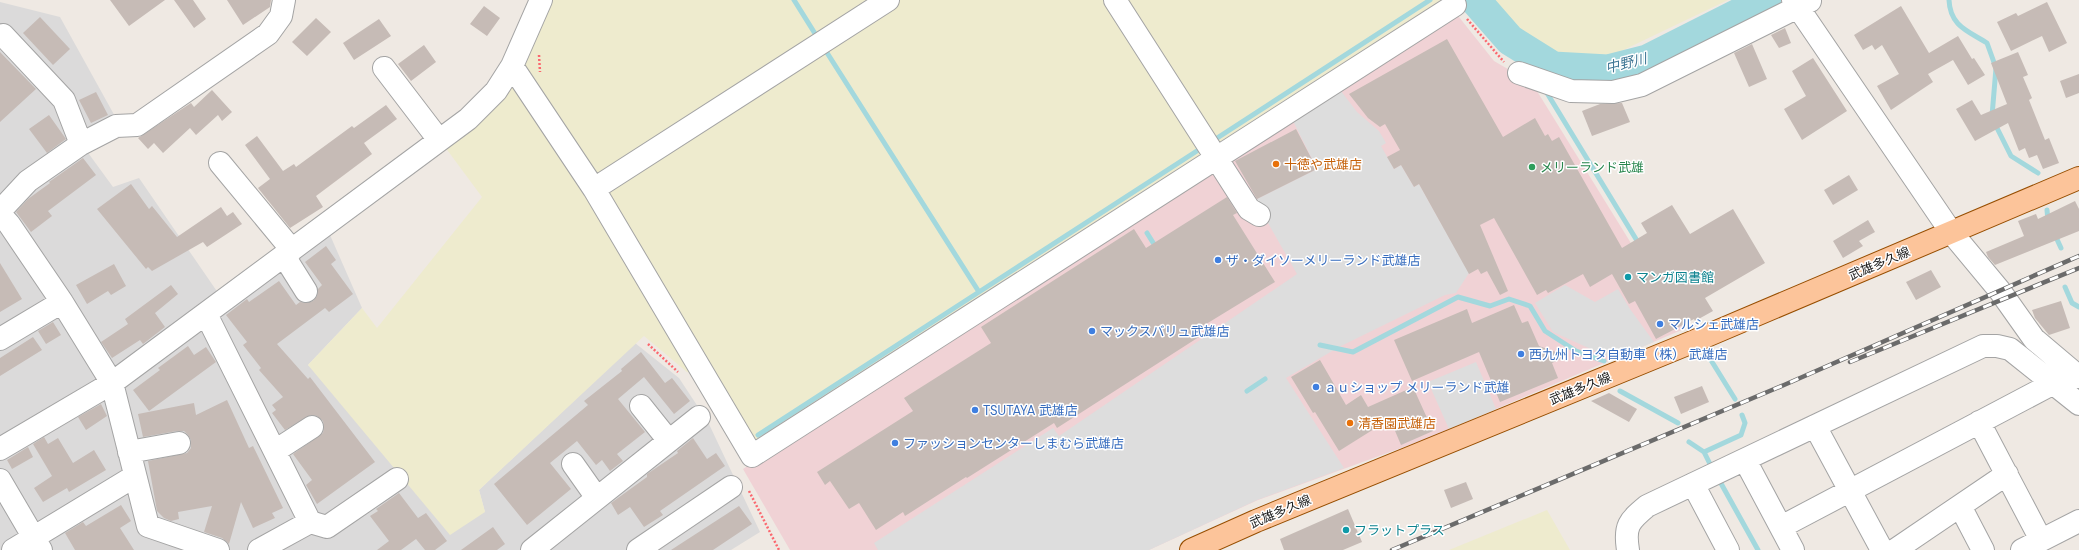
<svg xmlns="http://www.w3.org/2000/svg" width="2079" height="550" viewBox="0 0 2079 550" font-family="'DM Sans','Noto Sans JP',sans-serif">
	<rect width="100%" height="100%" fill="#efe9e3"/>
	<path fill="#dbdada" d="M0,2L60,17L122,129L86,150L113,187L139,178L225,303L330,235L362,308L308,365L485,512L479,490L635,343L679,378L708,422L760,532L731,550H0Z"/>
	<path fill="#f0d2d5" d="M1455,12L1494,61L1532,83L1684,329L1423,440L1258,500L1149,550H790L743,469Z"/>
	<path fill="#eeebce" d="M544,0H1448L755,447L709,375L687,372L644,336L479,490L485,512L450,535L308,365L362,308L377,328L482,197L445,147L502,93Z
		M1487,0H1728L1613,55L1558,53L1512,32Z
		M1547,510L1570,550H1449Z"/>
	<path fill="#ddd" d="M1341,91L1357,112L1379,131L1386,143L1381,146L1394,169L1401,165L1414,187L1419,184L1469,273L1456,293L1445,295L1339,347L1286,378L1344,468L1257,500L1149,550H878L874,543L1053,428L1059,436L1297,274L1255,200L1317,169L1293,121Z
		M1565,285L1595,302L1618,289L1630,309L1654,342L1613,359L1553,332L1535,303Z
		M1476,362L1496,409L1449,429L1428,382Z"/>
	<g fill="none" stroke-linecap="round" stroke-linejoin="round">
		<path stroke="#a3d8dd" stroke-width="5" d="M794,0L819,40
			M1949,0C1950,26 1968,31 1987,43L1996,68L1992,116
			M824,48L979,292L1203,147
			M1547,93L1639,244
			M1995,124L2011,156L2038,173
			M1211,142L1430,0
			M2047,210L2048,221
			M1147,233L1157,249
			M2055,235L2061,248
			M2065,287L2072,303L2079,307
			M1320,345L1353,352L1458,297L1490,306L1509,299L1530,306L1545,331L1576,351L1604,361
			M1709,357L1735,399
			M1247,391L1265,379
			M1620,391L1678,423
			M758,435L979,292
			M1689,442L1704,452
			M1713,470L1704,452L1741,435L1745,423L1742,415
			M1718,478L1758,550"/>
		<path stroke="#a3d8dd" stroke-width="31" d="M1475,0L1510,40L1553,67L1608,70L1647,60L1766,0"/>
	</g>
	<path fill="#c6bbb6" d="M110,0H165L129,26Z
		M174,0H193L206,19L194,28Z
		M227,0H271L270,7L243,25Z
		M2047,2L2067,43L2049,52L2042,36L2011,51L1997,22L2016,13L2018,16Z
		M484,6L500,18L487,36L470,24Z
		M1901,6L1929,53L1958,36L1972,59L1974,58L1985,75L1968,85L1953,60L1928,74L1933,82L1891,110L1877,86L1899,74L1882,45L1875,50L1872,45L1863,50L1854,35Z
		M40,17L70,49L53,65L23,33Z
		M316,18L331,32L307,56L292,42Z
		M379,19L391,36L354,60L343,43Z
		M1785,28L1791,43L1779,48L1771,35Z
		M1447,39L1503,137L1535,118L1545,136L1548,134L1552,141L1559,137L1622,248L1647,233L1641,223L1672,205L1690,234L1733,209L1765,263L1705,298L1713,311L1695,321L1694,319L1656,339L1635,301L1629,304L1612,274L1590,287L1583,274L1548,293L1546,290L1537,295L1494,218L1480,225L1508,291L1500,295L1487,271L1481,274L1478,269L1469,274L1419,184L1414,187L1401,165L1394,169L1387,157L1400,150L1385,124L1380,127L1368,118L1349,94Z
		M1752,44L1767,79L1749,87L1734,53Z
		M424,45L436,62L411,81L398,64Z
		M0,52L36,89L0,122Z
		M2018,52L2028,75L2023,77L2032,98L2029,100L2045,140L2049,138L2059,163L2043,169L2037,155L2029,158L2025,148L2019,151L2008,123L1975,141L1956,109L1972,100L1981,115L2007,104L1991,63Z
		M1813,58L1847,111L1802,140L1784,109L1806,96L1792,71Z
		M2079,74V93L2066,98L2060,81Z
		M212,90L232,112L222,121L218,115L196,135L190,128L163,153L154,143L148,149L138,138L191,103L194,107Z
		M96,92L108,115L91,123L79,100Z
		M1622,103L1630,122L1592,136L1582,111L1600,104Z
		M386,105L397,119L364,143L372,154L316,196L323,207L290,228L258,188L270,179L245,145L257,136L283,171L294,164L296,167L352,126L354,128Z
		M49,115L66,139L47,153L29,129Z
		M1296,129L1317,169L1257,199L1235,161Z
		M83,158L96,175L48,211L52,216L31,232L16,212L28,199L50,183L49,182Z
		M1849,175L1858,190L1833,205L1824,190Z
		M131,184L149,209L152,206L177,237L221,207L227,216L233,212L242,224L207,247L203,242L152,271L148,267L146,269L97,209Z
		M1227,197L1237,213L1233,215L1275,282L1198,329L1202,335L1057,428L1054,423L967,478L966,477L905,516L903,512L876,530L859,503L849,509L830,481L825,485L817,472L913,411L904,398L991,343L981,327L1134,229L1146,248Z
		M2075,201L2079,209V231L1995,265L1988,257L1986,252L2024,236L2018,221L2036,214L2038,219Z
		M1868,220L1875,232L1859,241L1863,246L1843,258L1833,241Z
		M326,246L336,260L331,264L353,294L329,312L325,308L277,344L308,379L310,377L375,462L317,504L306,485L312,480L293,454L323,433L324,427L323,421L317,416L311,415L285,430L272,413L276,410L272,405L283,397L259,370L261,368L243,345L247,342L226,315L247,299L249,302L279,281L296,305L300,302L307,303L313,301L317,296L318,289L322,285L305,262Z
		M0,263L22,299L0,312Z
		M114,264L126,286L111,295L108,291L87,304L76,285Z
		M1931,270L1941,287L1916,300L1906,282Z
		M171,285L178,294L155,313L165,327L143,344L140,340L112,358L101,342L128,324L125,319Z
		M2061,301L2070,328L2049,335L2035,318L2032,310Z
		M1514,305L1522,323L1528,321L1539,346L1567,356L1552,363L1558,378L1500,402L1479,352L1412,381L1394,340L1467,309L1472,323Z
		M53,322L61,335L46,344L38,331Z
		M33,337L42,350L0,376V358Z
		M188,346L194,355L206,347L216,362L149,411L133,390L160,370L158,368Z
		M641,352L665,383L672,378L690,401L674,414L644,377L618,399L645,432L617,454L623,461L610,471L602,460L596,465L577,441L550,463L571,489L527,525L494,484L588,405L584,401L622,371L621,369Z
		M1320,360L1346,405L1361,395L1368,407L1413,387L1433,431L1401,445L1390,419L1339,451L1315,412L1313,413L1291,377Z
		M1702,386L1709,402L1681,414L1674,397Z
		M1609,393L1637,409L1629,422L1591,401Z
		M227,400L249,448L253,446L283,508L272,513L275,518L253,528L241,502L229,544L222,538L204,532L212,506L178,512L179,519L171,521L164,518L157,511L148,461L187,453L191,448V440L188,435L184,431H177L143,437L138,414L194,403L196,415Z
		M101,404L107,416L86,430L78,417Z
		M44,437L48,444L58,438L73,463L94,450L106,470L69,492L67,488L43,502L34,488L52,476L33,444Z
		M693,438L707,459L716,453L725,466L660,511L663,515L644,527L630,507L618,515L611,503L647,477V474L678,453L677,451Z
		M28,447L33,457L12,469L7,460Z
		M1466,482L1473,499L1451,508L1444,490Z
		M399,493L418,518L426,513L447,541L435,550H425L416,539L401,550H377L389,541L370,516L378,511L376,509Z
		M121,505L131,521L120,528L134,550H75L65,533L83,522L86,526Z
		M739,506L752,524L713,550H671Z
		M1348,509L1362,542L1343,550H1284L1280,539Z
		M493,527L505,544L497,550H461Z"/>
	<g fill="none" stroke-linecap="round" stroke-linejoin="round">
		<defs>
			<path id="minor" d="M1115,0L1249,209L1259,215
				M1793,0L1951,232L2000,291L2034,339L2079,377
				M3,35L64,100L81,144
				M512,66L594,189L752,456L1455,5
				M384,68L439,140
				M1519,73L1571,91L1613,92L1642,85L1810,1
				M220,163L292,250
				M594,189L888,0
				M0,211L28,181L81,144L116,126L137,125L268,34L281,16L284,0
				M0,214L9,224L62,302L112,383L468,119L496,91L512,66L541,0
				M284,256L306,291
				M206,314L310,522L259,550
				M0,339L62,302
				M641,406L669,441
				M1979,422L2041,540
				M1815,426L1882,550
				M0,449L112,383L148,526L218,550
				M275,451L312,427
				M129,452L179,443
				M1745,460L1793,550
				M573,464L597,498
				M0,480L41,550
				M1693,484L1728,550
				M1960,506L1983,550
				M310,522L327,527L397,479
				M1781,527L2054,383
				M13,550L135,476
				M532,550L699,417
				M638,550L731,487
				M1628,550C1624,526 1629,521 1647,506L1983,346H1997L2010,349L2079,404
				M1895,550L2007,474
				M2022,550L2079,521"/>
			<path id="major" d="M1191,550L1256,521L1690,343L2079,178"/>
		</defs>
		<use href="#minor" stroke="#a4a4a4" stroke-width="24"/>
		<use href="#major" stroke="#974e00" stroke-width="24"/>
		<path stroke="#fb686f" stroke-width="2.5" stroke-dasharray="2 2" stroke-linecap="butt" d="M1467,19L1504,62
			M539,55L540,72
			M648,344L678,372
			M749,491L779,550"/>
		<use href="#minor" stroke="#fff" stroke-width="22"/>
		<use href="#major" stroke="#fcc49a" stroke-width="22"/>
		<defs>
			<path id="rail" d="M1850,362L2079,268
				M1392,550L1784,385L2079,256"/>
		</defs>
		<use href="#rail" stroke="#6b6b6b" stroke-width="4.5"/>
		<use href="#rail" stroke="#fff" stroke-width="3" stroke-dasharray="9" stroke-linecap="butt"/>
	</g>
	<g fill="#e8710a" stroke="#fff" stroke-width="1.5">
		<circle cx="1276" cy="164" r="4"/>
		<circle cx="1350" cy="423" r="4"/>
	</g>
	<circle fill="#2e9e5b" stroke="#fff" stroke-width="1.5" cx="1532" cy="167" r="4"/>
	<g fill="#3f7fe0" stroke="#fff" stroke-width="1.5">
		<circle cx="1218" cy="260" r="4"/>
		<circle cx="1660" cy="324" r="4"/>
		<circle cx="1092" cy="331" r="4"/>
		<circle cx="1521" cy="354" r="4"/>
		<circle cx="1316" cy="387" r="4"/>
		<circle cx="975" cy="410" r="4"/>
		<circle cx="895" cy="443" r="4"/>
	</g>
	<g fill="#0f9aa8" stroke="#fff" stroke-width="1.5">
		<circle cx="1628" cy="277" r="4"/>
		<circle cx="1346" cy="530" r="4"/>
	</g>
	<g text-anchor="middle" stroke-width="3" stroke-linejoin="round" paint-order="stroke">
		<g font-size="13" fill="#c56008" stroke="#fff" text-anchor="start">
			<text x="1284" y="169">十徳や武雄店</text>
			<text x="1358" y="428">清香園武雄店</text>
		</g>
		<g font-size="13" fill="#27864d" stroke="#fff" text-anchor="start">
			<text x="1540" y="172">メリーランド武雄</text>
		</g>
		<g font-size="13" fill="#366cbe" stroke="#fff" text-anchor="start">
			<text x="1226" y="265">ザ・ダイソーメリーランド武雄店</text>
			<text x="1668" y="329">マルシェ武雄店</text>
			<text x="1100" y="336">マックスバリュ武雄店</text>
			<text x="1529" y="359">西九州トヨタ自動車（株） 武雄店</text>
			<text x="1324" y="392">ａｕショップ メリーランド武雄</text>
			<text x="983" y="415">TSUTAYA 武雄店</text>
			<text x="903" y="448">ファッションセンターしまむら武雄店</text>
		</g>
		<g font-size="13" fill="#1d1d1d" stroke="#fff">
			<text transform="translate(1879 263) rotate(-23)" y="5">武雄多久線</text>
			<text transform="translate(1580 388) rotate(-22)" y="5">武雄多久線</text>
			<text transform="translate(1280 511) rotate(-23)" y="5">武雄多久線</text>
		</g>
		<g font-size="13" fill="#0d838f" stroke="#fff" text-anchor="start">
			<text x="1636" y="282">マンガ図書館</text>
			<text x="1354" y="535">フラットプラス</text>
		</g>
		<g font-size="14" font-style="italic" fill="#417896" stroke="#fff">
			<text transform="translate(1626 63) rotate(-14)" y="5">中野川</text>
		</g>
	</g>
</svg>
